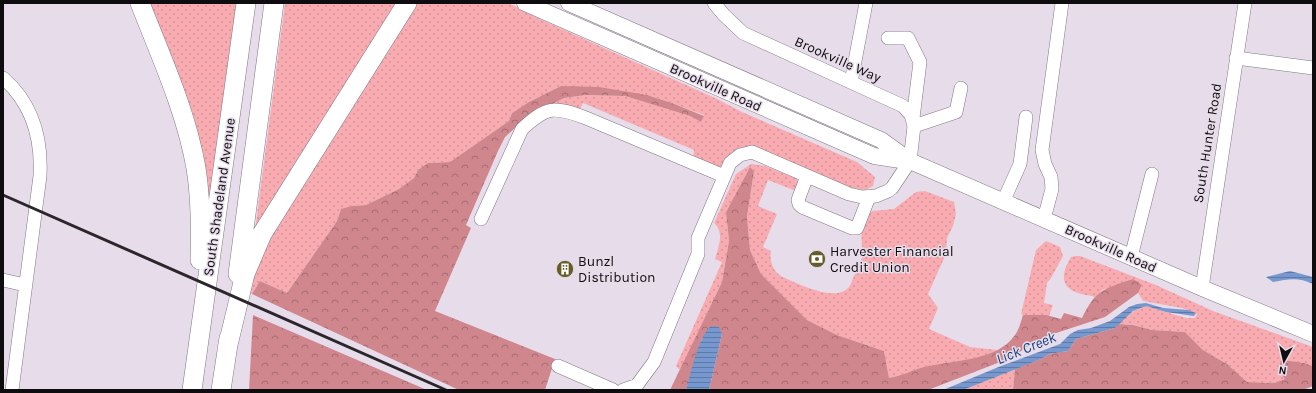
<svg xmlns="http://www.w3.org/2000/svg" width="1316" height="393" viewBox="0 0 1316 393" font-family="Karla,sans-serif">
	<defs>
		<pattern id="grass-dots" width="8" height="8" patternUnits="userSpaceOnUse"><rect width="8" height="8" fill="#f8acb1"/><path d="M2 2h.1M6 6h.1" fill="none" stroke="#d39397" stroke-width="1.8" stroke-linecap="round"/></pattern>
		<pattern id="forest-crowns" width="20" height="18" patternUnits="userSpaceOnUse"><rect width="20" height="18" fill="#cf868c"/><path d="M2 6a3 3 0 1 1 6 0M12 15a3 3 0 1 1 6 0" fill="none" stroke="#a66c71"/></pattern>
		<pattern id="water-rules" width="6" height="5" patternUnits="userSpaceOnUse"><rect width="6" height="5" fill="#7698ce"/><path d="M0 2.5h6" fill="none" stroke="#5f7aa6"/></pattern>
	</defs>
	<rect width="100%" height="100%" fill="#e7ddea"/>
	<path fill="url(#grass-dots)" d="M148,3H237L208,238Z
		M285,3H401L254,238Z
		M416,3H508L532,13L533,16L715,98L742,112L857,162L875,177L873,186L865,190L841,186L749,146L732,152L720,169L693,159L694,150L583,103L579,111L548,106L564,98L585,95L625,96L690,116L701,122L704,115L672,103L647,95L561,86L529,102L512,113L509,121L450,162L428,163L418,170L414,178L399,189L366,205L352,206L341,210L337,221L287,293L260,281L252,294L248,292L265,246Z
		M751,164L765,166L797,179L798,187L796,191L768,180L758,206L777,214L763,247L771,251C769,262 774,274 785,278C799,284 836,303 849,287C851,285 852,280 854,276C857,270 863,260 862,253C862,233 858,227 872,211L894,209L916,192L925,191L954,202L956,214L953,226L947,238L946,254L928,294L938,308L929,329L970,347L997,350C975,362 949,361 925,367C912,370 902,376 889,378L884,351L837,335L807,320L761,274L750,250L747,217L754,171L750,167L726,212L729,241L722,282L680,370L676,366L722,262L715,259C718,248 725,232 714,223L736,174Z
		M1046,241L1060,247L1063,256L1051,278L1047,283L1044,303L1053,305L1049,316L1023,315L1021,314L1036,250Z
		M1075,256H1080L1156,285L1213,311L1313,347V366L1304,363L1285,379L1274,383L1247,382L1227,364L1203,350L1185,332L1152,330L1133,325L1118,324L1134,311L1146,306L1186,318H1195L1197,314L1182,308L1143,301L1138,293L1142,285L1104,289L1095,297C1088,295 1076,294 1070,289C1059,281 1065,267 1071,257Z
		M1015,369L1013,390H963Z"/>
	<path fill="url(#forest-crowns)" d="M561,86L599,87L647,95L672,103L704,116L701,122L690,116L625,96L585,95L564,98L548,106L523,121L505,137L498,151L466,225L471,228L435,311L555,359L545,390H459L252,294L260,281L287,293L337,221L341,209L352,206L366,205L399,189L414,178L418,170L428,163L450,162L509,121L512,113L529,102Z
		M750,167L754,171L747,217L750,250L761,274L807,320L837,335L884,351L889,378C902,376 912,370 924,367C952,360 998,361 1015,335C1019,330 1021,321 1023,315H1046L1061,319L1064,313L1082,318C1096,289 1104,289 1133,279L1142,285L1138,293L1105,317L1047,336L1028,346L1013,357L928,390H709L722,334L702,338L686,390H670L722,282L729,241L726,212Z
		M253,315L427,390H249Z
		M1118,324L1133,325L1152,330L1185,332L1203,350L1227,364L1247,382L1274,383L1285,379L1279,370L1281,360L1304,363L1313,366V386L1303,390H1013L1015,369L1041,359L1049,354L1068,351L1076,339L1115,328Z"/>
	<path fill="url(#water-rules)" d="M1290,271L1313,277V284C1298,277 1289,279 1273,282L1266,277Z
		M1146,303L1163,308L1188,310L1196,313L1194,316L1166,312L1146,306L1133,311L1115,328L1076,339L1068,351L1049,354L1041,359L963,390H943L1001,366L1060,344L1070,334L1078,330L1091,328L1110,321L1129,307L1137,304Z
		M711,326L719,327L722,334L709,390H686C691,373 698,337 711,326Z"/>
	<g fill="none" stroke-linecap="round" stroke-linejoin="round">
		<defs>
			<path id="minor" d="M888,38H908L920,62L913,118
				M1236,58L1313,68
				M3,78C33,104 42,138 40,176L12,390
				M851,82L866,3
				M914,126L956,112L961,88
				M807,176L798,200L799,204L802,207L852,228H857L869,197
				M1003,202L1020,164L1026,117
				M481,219L522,129C547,106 554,106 586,118L724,176
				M1044,219L1052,189L1051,177L1045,164L1042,150L1062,3
				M1131,257L1152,174
				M3,280L25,285
				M1202,288L1245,3
				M558,366L613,390
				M623,390L637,385L654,362L698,254V238L730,163L740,155L752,152L849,194L862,197L876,196L888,191L892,188L910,161L914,126L911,115L903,106L743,33L724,15L714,3"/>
			<path id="major" d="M525,3L874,156L907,161
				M569,3L881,140L910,161L1202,288L1313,334"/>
			<path id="highway" d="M140,3C161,57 186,111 196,168C201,199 201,229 200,260
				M238,274L274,3
				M227,349L245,274L262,234L407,3
				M192,390L246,3
				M221,390L229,338"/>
		</defs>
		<use href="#minor" stroke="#807783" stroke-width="14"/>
		<use href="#major" stroke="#807783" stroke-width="17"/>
		<use href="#highway" stroke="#807783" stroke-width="20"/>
		<use href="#minor" stroke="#fff" stroke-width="13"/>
		<use href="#major" stroke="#fff" stroke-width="16"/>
		<use href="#highway" stroke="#fff" stroke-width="19"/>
		<path stroke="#2a262b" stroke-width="3" d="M3,195L446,390"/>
	</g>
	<defs>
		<symbol id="bank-disc" viewBox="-11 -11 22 22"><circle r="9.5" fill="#655d29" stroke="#e7ddea"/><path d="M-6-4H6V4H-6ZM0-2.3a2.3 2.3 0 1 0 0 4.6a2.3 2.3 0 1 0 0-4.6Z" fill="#fff"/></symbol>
		<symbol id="building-disc" viewBox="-11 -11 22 22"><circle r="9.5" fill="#655d29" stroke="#e7ddea"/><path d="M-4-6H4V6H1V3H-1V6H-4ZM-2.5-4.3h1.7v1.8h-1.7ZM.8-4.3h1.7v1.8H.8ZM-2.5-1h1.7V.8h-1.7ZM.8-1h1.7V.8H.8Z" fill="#fff"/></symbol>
	</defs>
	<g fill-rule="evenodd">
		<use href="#bank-disc" x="807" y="249" width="20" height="20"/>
		<use href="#building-disc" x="555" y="259" width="20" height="20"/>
	</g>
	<g text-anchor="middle" stroke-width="3" stroke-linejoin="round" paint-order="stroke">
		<g font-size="14" fill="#0f0c10" stroke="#e7ddea">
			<text transform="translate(838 59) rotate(24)" y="5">Brookville Way</text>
			<text transform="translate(716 87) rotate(24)" y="5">Brookville Road</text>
			<text transform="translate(1207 143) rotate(-81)" y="5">South Hunter Road</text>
			<text transform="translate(219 197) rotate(-82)" y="5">South Shadeland Avenue</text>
			<text transform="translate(1111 248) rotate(24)" y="5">Brookville Road</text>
		</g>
		<g font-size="14" fill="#0f0c10" stroke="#e7ddea" text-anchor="start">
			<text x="830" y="256">Harvester Financial<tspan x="830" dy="16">Credit Union</tspan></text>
			<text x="578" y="266">Bunzl<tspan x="578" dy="16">Distribution</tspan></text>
		</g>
		<g font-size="15" font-style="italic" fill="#153e7f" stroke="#e7ddea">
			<text transform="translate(1026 348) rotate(-22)" y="5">Lick Creek</text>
		</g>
	</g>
	<rect width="1316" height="393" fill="none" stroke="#0f0c10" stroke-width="8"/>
	<g transform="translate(1284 361) rotate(188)" stroke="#e7ddea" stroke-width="3" paint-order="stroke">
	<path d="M0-3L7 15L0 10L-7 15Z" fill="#0f0c10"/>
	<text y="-6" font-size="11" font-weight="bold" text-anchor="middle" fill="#0f0c10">N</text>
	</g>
</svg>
